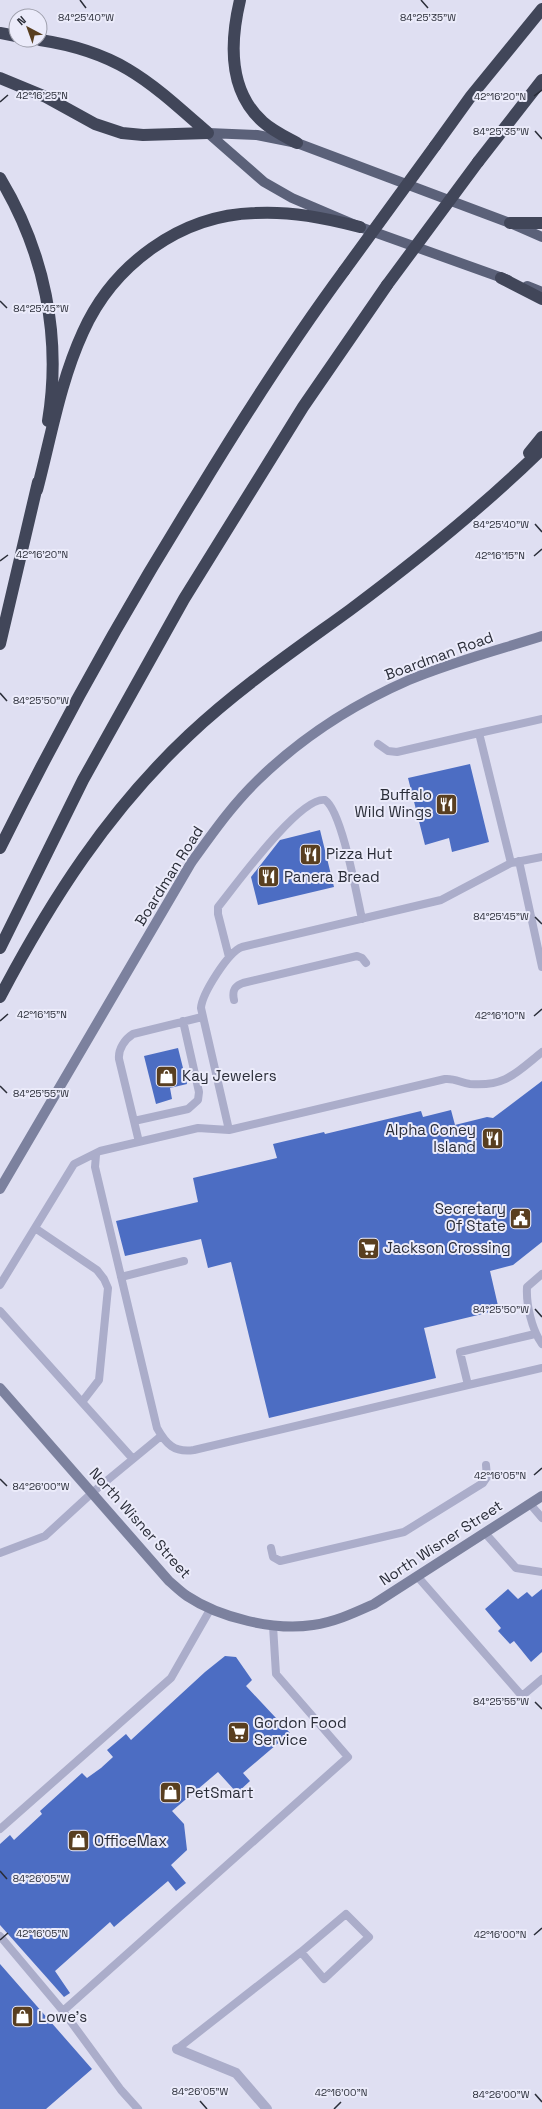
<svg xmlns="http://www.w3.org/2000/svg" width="542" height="2109" viewBox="0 0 542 2109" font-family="'Space Grotesk',sans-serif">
	<rect width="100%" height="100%" fill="#dfdff2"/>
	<path fill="#4c6dc3" d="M470,764L489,842L452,852L449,838L425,845L408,778Z
		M320,830L334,887L258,905L251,877L280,840Z
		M178,1048L187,1084L170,1088L172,1099L156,1104L144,1056Z
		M542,1081V1242L513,1265L490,1271L499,1310L424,1328L436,1378L269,1418L231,1262L208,1268L201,1239L125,1256L116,1221L198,1202L193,1178L277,1158L273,1144L324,1132L325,1134L421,1111L423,1117L451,1110L455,1125L487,1117L493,1118Z
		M508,1589L518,1599L527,1592L532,1597L542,1589V1652L531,1662L514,1641L510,1644L498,1631L501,1628L485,1609Z
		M225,1656L236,1657L252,1680L246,1686L290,1733L243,1773L250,1781L237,1793L218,1772L172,1811L184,1824L187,1850L171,1865L186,1883L176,1891L168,1881L114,1927L110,1922L55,1971L70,1993L64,1997L0,1925V1844L10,1835L14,1840L42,1814L40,1811L82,1773L87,1778L101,1768L113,1757L107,1750L126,1734L131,1740L205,1672Z
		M0,1964L92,2069L46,2109H0Z"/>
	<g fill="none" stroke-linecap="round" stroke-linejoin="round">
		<path stroke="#abadca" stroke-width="8" d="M479,733L542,719
			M378,744L388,751L397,752L479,733L511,863
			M519,861L542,967
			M229,957L218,914V907C235,886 300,796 325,800C342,811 357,897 362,919
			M234,1000C232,991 234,986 243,983L357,956L362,958L366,963
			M134,1121L188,1109L198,1100L199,1092L183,1021
			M229,1130L201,1008C202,994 228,952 242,947L441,900L511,863L542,857
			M139,1142L119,1059C118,1049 125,1039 133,1034L202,1017
			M96,1155L95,1167L157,1428C166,1444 174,1453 194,1450L468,1385L460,1352L535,1334
			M35,1228L97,1270L104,1279L108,1288L99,1380L82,1402
			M542,1274L527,1287C526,1305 532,1330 542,1344
			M121,1277L184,1261
			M0,1285L74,1164L100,1151L198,1128L229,1130L445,1079C455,1078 461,1083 470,1084C505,1087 516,1073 542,1052
			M0,1311L133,1459
			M468,1385L542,1368
			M530,1504L542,1518
			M485,1533L516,1568L542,1572
			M271,1548L273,1557L280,1561L404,1532L483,1483L487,1477L486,1465
			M0,1553L45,1536L93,1492L161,1436
			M417,1576L522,1696L542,1679
			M0,1829L171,1678L211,1608
			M0,1936L63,2011L121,2090L138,2109
			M63,2011L348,1757L276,1674L273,1626
			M177,2049L301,1952L324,1979L369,1937L346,1914L301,1952"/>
		<path stroke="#abadca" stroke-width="10" d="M177,2049L236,2073L267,2109"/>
		<path stroke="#7c819e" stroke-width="10" d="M0,1189L191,863C212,834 232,805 258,780C301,738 354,704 409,680C452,662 498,650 542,636
			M0,1388L169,1581C175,1586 181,1592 187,1596C220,1618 275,1631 313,1625C335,1622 354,1613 374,1604L542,1496"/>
		<path stroke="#5b6179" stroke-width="10" d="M208,133L264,182L292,198L360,227L508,280
			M208,133L257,135L297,143L510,223L542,237
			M527,286L542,292"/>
		<path stroke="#414659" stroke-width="12" d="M240,0C230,42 228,91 263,122C273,131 286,137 297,143
			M0,33L16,36
			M40,40C120,52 150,82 208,133
			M0,78L46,97L95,124L122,133L143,135L208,133
			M435,146L471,96L542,9
			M478,162L542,80
			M0,178C44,251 62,336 48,421
			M510,223H542
			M501,278L542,299
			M529,453L542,437
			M37,490C51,437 60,382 83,332C113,265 180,215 255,213C291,211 325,218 360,227
			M0,644L38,482
			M0,848C60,727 125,609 197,494C243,418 291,343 344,271
			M0,948L83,780L184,599L303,407L387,285
			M0,997C51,900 108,811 189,735C239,688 295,650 350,610C417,560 482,508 542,449"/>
		<path stroke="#414659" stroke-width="12" d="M344,271L435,146
			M387,285L478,162"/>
	</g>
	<path fill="none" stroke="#2a2d38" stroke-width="1.5" d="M80,0L86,8M421,0L428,8M534,96L542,90M0,102L8,95M535,131L542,139M0,301L7,308M535,524L542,532M534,556L542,549M0,561L8,555M0,693L7,701M535,917L542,924M534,1016L542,1009M0,1021L8,1014M0,1086L7,1093M535,1309L542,1317M534,1475L542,1468M0,1479L7,1486M535,1702L542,1709M0,1871L7,1879M534,1935L542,1928M0,1940L8,1933M535,2094L542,2102M200,2101L207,2109M334,2109L341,2102"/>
	<defs>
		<symbol id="restaurant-square" viewBox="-11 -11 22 22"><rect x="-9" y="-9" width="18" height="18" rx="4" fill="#593f20" stroke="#ebebfa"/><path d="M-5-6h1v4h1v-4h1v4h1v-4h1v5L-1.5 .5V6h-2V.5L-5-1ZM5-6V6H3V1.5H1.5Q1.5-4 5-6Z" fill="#fff"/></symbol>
		<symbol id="shop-square" viewBox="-11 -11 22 22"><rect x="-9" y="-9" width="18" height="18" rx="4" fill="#593f20" stroke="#ebebfa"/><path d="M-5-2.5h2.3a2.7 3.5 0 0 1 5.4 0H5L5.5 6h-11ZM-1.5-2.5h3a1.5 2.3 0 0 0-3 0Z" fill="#fff"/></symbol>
		<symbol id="civic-square" viewBox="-11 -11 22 22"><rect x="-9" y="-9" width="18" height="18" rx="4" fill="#593f20" stroke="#ebebfa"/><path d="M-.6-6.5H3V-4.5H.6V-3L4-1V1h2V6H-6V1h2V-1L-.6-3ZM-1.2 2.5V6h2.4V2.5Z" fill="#fff"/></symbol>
		<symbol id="supermarket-square" viewBox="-11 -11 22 22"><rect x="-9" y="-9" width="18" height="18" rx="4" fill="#593f20" stroke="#ebebfa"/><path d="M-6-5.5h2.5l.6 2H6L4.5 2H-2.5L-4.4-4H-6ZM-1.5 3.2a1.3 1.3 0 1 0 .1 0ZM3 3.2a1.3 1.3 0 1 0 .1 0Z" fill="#fff"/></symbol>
	</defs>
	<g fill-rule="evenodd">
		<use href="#restaurant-square" x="434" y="792" width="25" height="25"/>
		<use href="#restaurant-square" x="298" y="842" width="25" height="25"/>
		<use href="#restaurant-square" x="256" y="864" width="25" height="25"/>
		<use href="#shop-square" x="154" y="1064" width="25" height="25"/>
		<use href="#restaurant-square" x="480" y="1126" width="25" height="25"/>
		<use href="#civic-square" x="508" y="1206" width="25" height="25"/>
		<use href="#supermarket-square" x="356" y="1236" width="25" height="25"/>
		<use href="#supermarket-square" x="226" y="1720" width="25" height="25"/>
		<use href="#shop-square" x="158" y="1780" width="25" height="25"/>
		<use href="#shop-square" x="66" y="1828" width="25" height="25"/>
		<use href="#shop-square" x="10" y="2004" width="25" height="25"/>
	</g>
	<g text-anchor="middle" stroke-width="4" stroke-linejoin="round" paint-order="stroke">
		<g font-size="15" fill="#2a2d38" stroke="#ebebfa">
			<text transform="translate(439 656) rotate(-20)" y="5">Boardman Road</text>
			<text transform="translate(169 876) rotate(-58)" y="5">Boardman Road</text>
			<text transform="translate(140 1523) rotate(48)" y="5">North Wisner Street</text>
			<text transform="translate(441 1543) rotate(-33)" y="5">North Wisner Street</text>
		</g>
		<g font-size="15" fill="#2a2d38" stroke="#ebebfa" text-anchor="start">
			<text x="432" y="800" text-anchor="end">Buffalo<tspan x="432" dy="17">Wild Wings</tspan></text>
			<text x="326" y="859">Pizza Hut</text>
			<text x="284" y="882">Panera Bread</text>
			<text x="182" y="1081">Kay Jewelers</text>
			<text x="476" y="1135" text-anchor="end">Alpha Coney<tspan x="476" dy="17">Island</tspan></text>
			<text x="506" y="1214" text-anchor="end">Secretary<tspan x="506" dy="17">Of State</tspan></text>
			<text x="384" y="1253">Jackson Crossing</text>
			<text x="254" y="1728">Gordon Food<tspan x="254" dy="17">Service</tspan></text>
			<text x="186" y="1798">PetSmart</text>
			<text x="94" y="1846">OfficeMax</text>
			<text x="38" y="2022">Lowe's</text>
		</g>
	</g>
	<g font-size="10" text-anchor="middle" fill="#2a2d38" stroke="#ebebfa" stroke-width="4" stroke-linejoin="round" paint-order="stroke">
		<text x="86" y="21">84°25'40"W</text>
		<text x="428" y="21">84°25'35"W</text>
		<text x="42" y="99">42°16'25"N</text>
		<text x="500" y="100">42°16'20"N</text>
		<text x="501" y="135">84°25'35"W</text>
		<text x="41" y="312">84°25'45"W</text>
		<text x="501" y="528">84°25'40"W</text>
		<text x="42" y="558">42°16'20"N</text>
		<text x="500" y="559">42°16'15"N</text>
		<text x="41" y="704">84°25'50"W</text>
		<text x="501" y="920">84°25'45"W</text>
		<text x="42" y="1018">42°16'15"N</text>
		<text x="500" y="1019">42°16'10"N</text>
		<text x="41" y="1097">84°25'55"W</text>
		<text x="501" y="1313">84°25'50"W</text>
		<text x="500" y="1479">42°16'05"N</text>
		<text x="41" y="1490">84°26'00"W</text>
		<text x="501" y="1705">84°25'55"W</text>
		<text x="41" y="1882">84°26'05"W</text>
		<text x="42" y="1937">42°16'05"N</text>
		<text x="500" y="1938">42°16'00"N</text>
		<text x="200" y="2095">84°26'05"W</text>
		<text x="341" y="2096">42°16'00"N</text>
		<text x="501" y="2098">84°26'00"W</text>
	</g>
	<g transform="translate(28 28) rotate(319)"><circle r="19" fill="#ebebfa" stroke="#9e9fac"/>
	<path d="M0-3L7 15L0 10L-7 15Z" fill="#593f20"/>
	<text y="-6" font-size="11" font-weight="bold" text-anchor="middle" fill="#2a2d38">N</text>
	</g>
</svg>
